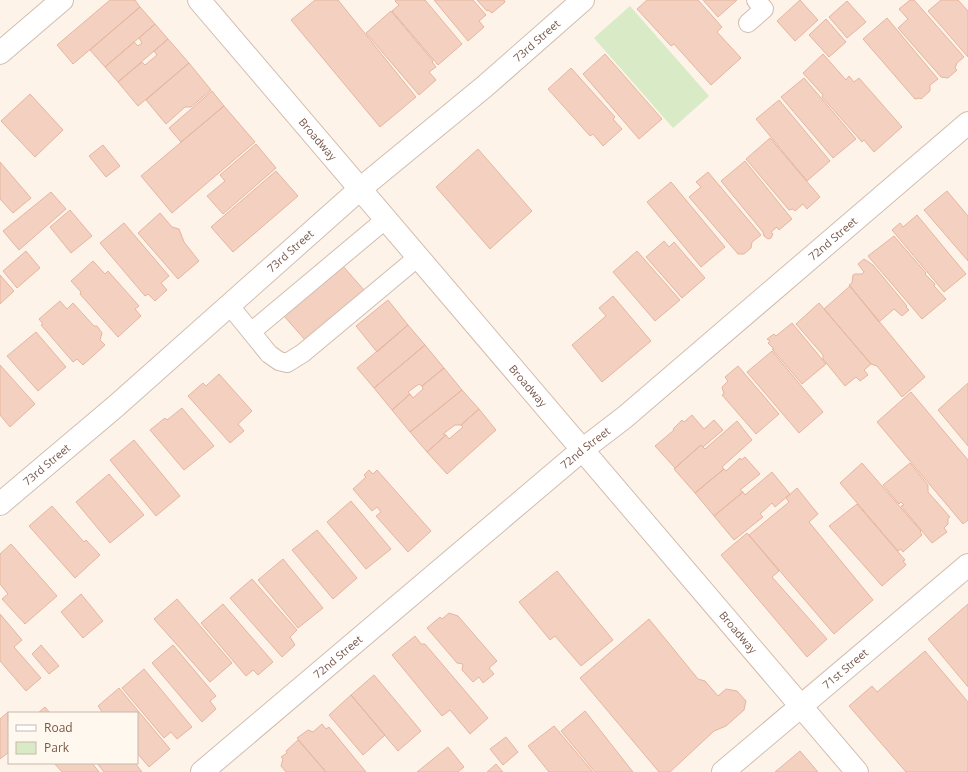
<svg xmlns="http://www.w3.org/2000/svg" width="968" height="772" viewBox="0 0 968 772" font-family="'Open Sans',sans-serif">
	<rect width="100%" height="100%" fill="#fdf3e8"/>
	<path fill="#d8ebc6" d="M630,6L709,96L673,128L594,38Z"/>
	<path fill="#f3d0bf" stroke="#e6b59f" d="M110,0H135L140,7L73,64L57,45Z
		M315,0H338L416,97L380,127L291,20Z
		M396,0H425L462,44L438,65L392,11L399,5L395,1Z
		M434,0H473L486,15L479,21L484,27L468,41Z
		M477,0H504L505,2L492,13L488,10L487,11Z
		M647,0H698L722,27L717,32L741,58L711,85L674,44L671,46L637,9Z
		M703,0H737L718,17Z
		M800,0L818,20L795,41L777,21Z
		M910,0H914L964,57L957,63L955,68L957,70L948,78L941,77L898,28L908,19L899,9Z
		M941,0H958L968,11V57L928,11Z
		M847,1L866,22L847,38L829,17Z
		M140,7L155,24L105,67L90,50Z
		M391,11L433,61L432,62L436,67L429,72L436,80L419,95L366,33Z
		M887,18L938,79L930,85V91L921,99L920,98L915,99L863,39Z
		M826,19L846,42L829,57L809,35Z
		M155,24L168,39L118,82L105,67L134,42L138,46L142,43L139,38Z
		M168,39L189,63L138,106L118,82L142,62L145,65L157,55L154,51Z
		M605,54L662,119L639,139L583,74Z
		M823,54L846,80L849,76L854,82L859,78L902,127L874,152L864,140L862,142L822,97L823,95L803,73Z
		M189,63L211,90L191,107H185L166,124L146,100Z
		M571,68L615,117L613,119L622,129L603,146L593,134L590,136L548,89Z
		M804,78L856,139L833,158L781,97Z
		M212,91L224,106L181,142L169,128Z
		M30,94L63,130L35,157L1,121Z
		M779,100L830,161L807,181L756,119Z
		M224,106L255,142L172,213L141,176Z
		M770,138L820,197L807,209L803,204L795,211L793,209L789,210L746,159Z
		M256,144L276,168L223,214L207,196L225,181L220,175Z
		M103,145L120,166L106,177L89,156Z
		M478,149L532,211L490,249L436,187Z
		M745,161L792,219L779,230L777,227L771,232L773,234L771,238L768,239L764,236L763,232L721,181Z
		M0,162L31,198L13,213L0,199Z
		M276,171L298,196L233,252L211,227Z
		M708,172L761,235L752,242L751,248L744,254H738L689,197L701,187L696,182Z
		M671,182L725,247L701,267L647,202Z
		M947,191L968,216V261L924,210Z
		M51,192L66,209L19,250L3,231Z
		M70,210L92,236L71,253L50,227Z
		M160,213L172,227L179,229L184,242L199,261L178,279L138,233Z
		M917,215L966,274L944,292L892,230L900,223L903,227Z
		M124,223L169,276L161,283L167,290L155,301L148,294L145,296L100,243Z
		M894,236L926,273L925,274L935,284L934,286L946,299L922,319L868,256Z
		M664,241L669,247L674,242L705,278L682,298L646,257Z
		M26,251L40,268L17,288L3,271Z
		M637,251L680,300L655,321L613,272Z
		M864,259L873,265L907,306L906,307L909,310L902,316L894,309L879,322L849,285L852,283L853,275L855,274H862L864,272L858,264Z
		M93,261L105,274L108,271L139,306L135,309L141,316L118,337L80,294L81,292L71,281Z
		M342,265L364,290L306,341L284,316Z
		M0,275L14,291L0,304Z
		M850,286L925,377L902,397L877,366L871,364L824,309Z
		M613,296L651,341L602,382L572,345L606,316L599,308Z
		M388,300L408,325L377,352L356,326Z
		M60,301L67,309L73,303L94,326H97L102,333L100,340L105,345L83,365L77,359L73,362L41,325L43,324L39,319Z
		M819,303L871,364L864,370L868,375L860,381L856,377L845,386L823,359V355L796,324Z
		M792,323L826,364L802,384L772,349H774L768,343L770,341L767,339L774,334L776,336Z
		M408,325L425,345L374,388L357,368Z
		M36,332L66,367L38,391L7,356Z
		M425,345L444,368L422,386L419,384L408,392L410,394L392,410L374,388Z
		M772,351L823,412L799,433L747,372Z
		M0,365L35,404L10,427L0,415Z
		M738,366L779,414L756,434L722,395L724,394L722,387L728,381L725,377Z
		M444,368L462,390L410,432L392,410L410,394L413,398L423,389L422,386Z
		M219,374L252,411L238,424L244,431L230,443L188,396L203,383L206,386Z
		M968,383V446L938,410Z
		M462,390L479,409L461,425H455L443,434L446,435L427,452L410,432Z
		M911,392L968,460V520L963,524L877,422Z
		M182,408L214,446L184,470L150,430L165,418L167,420Z
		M479,409L496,430L447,474L427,452L446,435L449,439L463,427L461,425Z
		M692,415L704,429L714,420L723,430L703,447L701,445L675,468L655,446L674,430L673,429L682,420L684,422Z
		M737,421L752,440L722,467L724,469L695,493L674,469L701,445L705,449Z
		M134,440L180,496L156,516L110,460Z
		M745,457L760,474L740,490L743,492L714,516L695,493L724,469L726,471L740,458L741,460Z
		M862,463L921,531L920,532L922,535L903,552L901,549L898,551L840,483Z
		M910,463L928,485V492L950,517L948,518V524L944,528L947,532L932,543L901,506L904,505L901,502L899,504L883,485Z
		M369,470L373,474L377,470L431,531L408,552L376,516L381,512L377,507L372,511L353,489L366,477L364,475Z
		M772,472L790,494L775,507L772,503L760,514L763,517L734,540L714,516L743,492L745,495Z
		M109,474L144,515L110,543L76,502Z
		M797,488L818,514L809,522L873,600L834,634L749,535L789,502L786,498Z
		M351,501L391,549L366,569L327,522Z
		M857,504L905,560L903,561L906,565L882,586L829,526Z
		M52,506L84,542L86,540L100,555L75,578L29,526Z
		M317,530L357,578L333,599L292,550Z
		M747,533L779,571L772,577L827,639L807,657L721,555Z
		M11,544L57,596L25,624L2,599L8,594L0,584V554Z
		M283,559L323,608L298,628L258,580Z
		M557,571L613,640L581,666L555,636L550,640L519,602Z
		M252,579L297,630L290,637L295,645L282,657L230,598Z
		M81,594L103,621L83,638L61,612Z
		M177,599L232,663L210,682L154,619Z
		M223,604L273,662L258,675L253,670L246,676L201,623Z
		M968,604V687L928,639Z
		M449,613L458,616L497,661L489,668L494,674L483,683L479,677L473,682L462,670L463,664L457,663L427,628L440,617L442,619Z
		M0,614L22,640L14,647L41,678L26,691L0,661Z
		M649,619L698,679L705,681L718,696L726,689L737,691L746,701L744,710L726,726L714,731L670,772H659L580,678Z
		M415,636L421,644H425L488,718L470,734L450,710L442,716L392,655Z
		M41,645L59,666L49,674L32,654Z
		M173,645L216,696L210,701L216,709L202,722L152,663Z
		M925,651L968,702V772H906L849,706L872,686L877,692Z
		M144,669L192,727L177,739L171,732L164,738L122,688Z
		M374,675L421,731L398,751L351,695Z
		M119,688L170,749L149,767L137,753V713H103L98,706Z
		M351,695L385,735L363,755L329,715Z
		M45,707L50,713H38Z
		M585,711L633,772H595L561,731Z
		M8,712L9,752L0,759V719Z
		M322,724L326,729L329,727L366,772H326L297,738L308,730L313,732Z
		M554,726L593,772H549L528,746Z
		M506,737L518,752L503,765L490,749Z
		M298,740L326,772H286L281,766L283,759L281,757L287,753L286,751Z
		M448,747L464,767L458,772H417Z
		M800,751L818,772H775Z
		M54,763H92L99,772H62Z
		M97,763H135L142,772H104Z
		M496,764L503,772H487Z"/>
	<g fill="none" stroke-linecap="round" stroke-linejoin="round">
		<defs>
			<path id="lane" d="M748,23L764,9L756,0
				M230,306L269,354L279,361L287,363L303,353L418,257
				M251,332L386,219"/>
			<g id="street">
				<path d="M0,53L62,0"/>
				<path id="s1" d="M0,504L116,406L360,189L484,87L583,0"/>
				<path id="s2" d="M202,772L582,450L625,417L968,123"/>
				<path id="s3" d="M723,772L968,565"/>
			</g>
			<g id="secondary">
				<path id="s4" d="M199,0L857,772"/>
			</g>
		</defs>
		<use href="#lane" stroke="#d2bdb0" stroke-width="20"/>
		<use href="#street" stroke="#d2bdb0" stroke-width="24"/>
		<use href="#secondary" stroke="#d5bcad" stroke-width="24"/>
		<use href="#lane" stroke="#fff" stroke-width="18"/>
		<use href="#street" stroke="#fff" stroke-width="22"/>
		<use href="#secondary" stroke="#fff" stroke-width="22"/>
	</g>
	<g text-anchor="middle" stroke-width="3" stroke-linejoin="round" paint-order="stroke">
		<g font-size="11" fill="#78584b" stroke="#fff8ef">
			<text dy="4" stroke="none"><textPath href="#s1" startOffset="709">73rd Street</textPath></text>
			<text dy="4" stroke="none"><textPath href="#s4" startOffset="183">Broadway</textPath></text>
			<text dy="4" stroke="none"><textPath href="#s2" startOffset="826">72nd Street</textPath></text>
			<text dy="4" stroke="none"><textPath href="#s1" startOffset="385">73rd Street</textPath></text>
			<text dy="4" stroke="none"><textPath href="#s4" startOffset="507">Broadway</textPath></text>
			<text dy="4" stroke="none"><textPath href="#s2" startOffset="502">72nd Street</textPath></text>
			<text dy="4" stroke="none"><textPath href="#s1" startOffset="61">73rd Street</textPath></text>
			<text dy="4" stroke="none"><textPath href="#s4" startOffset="831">Broadway</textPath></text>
			<text dy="4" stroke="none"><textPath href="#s2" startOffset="178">72nd Street</textPath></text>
			<text dy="4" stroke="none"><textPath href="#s3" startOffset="160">71st Street</textPath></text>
		</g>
	</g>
	<rect x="8" y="712" width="130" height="52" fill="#fff8ef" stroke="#c9b8ad"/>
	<rect x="16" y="725" width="20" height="6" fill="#ffffff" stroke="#c9b8ad"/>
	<text x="44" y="732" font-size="12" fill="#78584b">Road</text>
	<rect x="16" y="742" width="20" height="12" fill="#d8ebc6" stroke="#c9b8ad"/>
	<text x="44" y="752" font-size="12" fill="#78584b">Park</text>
</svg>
